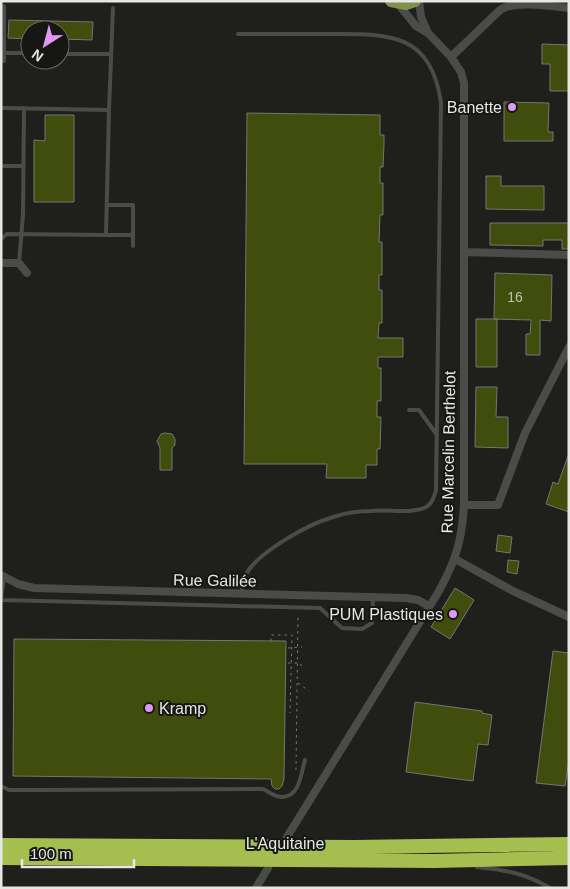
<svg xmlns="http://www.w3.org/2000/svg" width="570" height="889" viewBox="0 0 570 889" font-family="Helvetica,sans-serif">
	<rect width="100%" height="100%" fill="#1f201c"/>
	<path fill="#414d0d" stroke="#747671" d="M9,20L93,22L92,40L60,39V30H30V39L8,38Z
		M542,44L569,45V91H550V64H542Z
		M504,102L549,103L548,132H553V141H504Z
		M247,113L380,115V135H384V144L383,167H380V183H383V215H380L379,242H382V275H379V290H382V323H379L378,338H403V357H378V368H381V401H377V417H381L380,449H377V465H366V478H326L327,464H244Z
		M45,115H74V202H34V140L45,141Z
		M486,176H501V186H544V210L486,209Z
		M490,223H569V249H562V240H543V246L490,245Z
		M495,273L552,275L551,321L540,320V355H526V334H530L531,320L494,319Z
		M476,319H497V367H476Z
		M476,387H497L496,417H508V448L475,447Z
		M165,433L172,434L175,439V445L172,448V470H160V448L157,441L161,434Z
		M568,456L569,457V512L546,504L553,482L558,484Z
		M498,535L512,537L510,553L496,551Z
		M508,560L519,561L517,574L507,572Z
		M455,588L474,600L450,639L431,627Z
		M14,639L286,641L284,779L282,786L279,789H275L272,786L271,779L13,776Z
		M553,651L569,653V760L565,786L536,783Z
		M415,702L482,711V713L492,715L488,745L478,744L473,781L406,772Z"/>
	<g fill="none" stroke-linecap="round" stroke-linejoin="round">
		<path stroke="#777875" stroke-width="1" stroke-dasharray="2.5 4" stroke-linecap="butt" d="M271,641V635H292L290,713
			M288,648L302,647
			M288,663H300L302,667
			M298,683L309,691
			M296,770L298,614"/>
		<path stroke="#4a4c47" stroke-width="4" d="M238,34C267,34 297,34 326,34C385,34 431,30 441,103L436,490C434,497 432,505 424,508C409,514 388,509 371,511C358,511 345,513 333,517C309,524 257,552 245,576C242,582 242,588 242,594
			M2,53H30
			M60,54H111
			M1,61H4V6
			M3,108L109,110
			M1,166H24
			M107,205H133V246
			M106,235H133
			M1,239L7,234L106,235L109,110L113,8
			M19,263L23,215L24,108
			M409,410H419L437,435
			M1,599L4,578
			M1,600L320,608L342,628L362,629L372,623L373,598
			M1,786L9,790H38L263,789C269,792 275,797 282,797C300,797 301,773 305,760
			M477,867C505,870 525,873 550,888"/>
		<path stroke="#4a4c47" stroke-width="8" d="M419,1L421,17L428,33
			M451,57L500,10C514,0 551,6 569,8
			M464,252L569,255
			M1,263H19L27,273
			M464,505H498L525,433L569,347
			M455,559L513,591L569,617
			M1,575L18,584L34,588L406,598L418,600L429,606
			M287,837L439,591C456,560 462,540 464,505V83L461,72L451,57L428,33L416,26L398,4
			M256,888L268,868"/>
		<path stroke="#81904c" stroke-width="12" d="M391,1L406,4L415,1"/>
		<path stroke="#a6be50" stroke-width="14" d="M1,845L354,847L569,844
			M1,858L435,861L569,858"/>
	</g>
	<g fill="#dd99f3" stroke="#161713" stroke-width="2">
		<circle cx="512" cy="107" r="5"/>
		<circle cx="453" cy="614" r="5"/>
		<circle cx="149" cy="708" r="5"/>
	</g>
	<g text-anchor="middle" stroke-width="4" stroke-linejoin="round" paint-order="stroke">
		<g font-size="14" fill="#bdc0ae">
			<text x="515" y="302">16</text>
		</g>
		<g font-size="16" fill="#e6e7e4" stroke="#161713" text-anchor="end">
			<text x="502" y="113">Banette</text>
			<text x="443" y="620">PUM Plastiques</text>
			<text x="159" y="714" text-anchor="start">Kramp</text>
		</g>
		<g font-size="16" fill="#e6e7e4" stroke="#161713">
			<text transform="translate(448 452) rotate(-89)" y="6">Rue Marcelin Berthelot</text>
			<text transform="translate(215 580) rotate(1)" y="6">Rue Galilée</text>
			<text x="285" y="849">L'Aquitaine</text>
		</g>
	</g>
	<rect width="570" height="889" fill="none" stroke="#e6e7e4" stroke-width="5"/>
	<g transform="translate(45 45) rotate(216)"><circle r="24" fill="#161713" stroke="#696a67"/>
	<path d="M0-4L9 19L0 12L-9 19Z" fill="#dd99f3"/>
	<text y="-8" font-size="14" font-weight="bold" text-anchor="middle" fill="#e6e7e4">N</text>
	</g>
	<path d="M22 859v8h112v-8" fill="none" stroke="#e6e7e4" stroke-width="2.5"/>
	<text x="30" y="859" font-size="15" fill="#e6e7e4" stroke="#161713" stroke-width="4" paint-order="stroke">100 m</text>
</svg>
